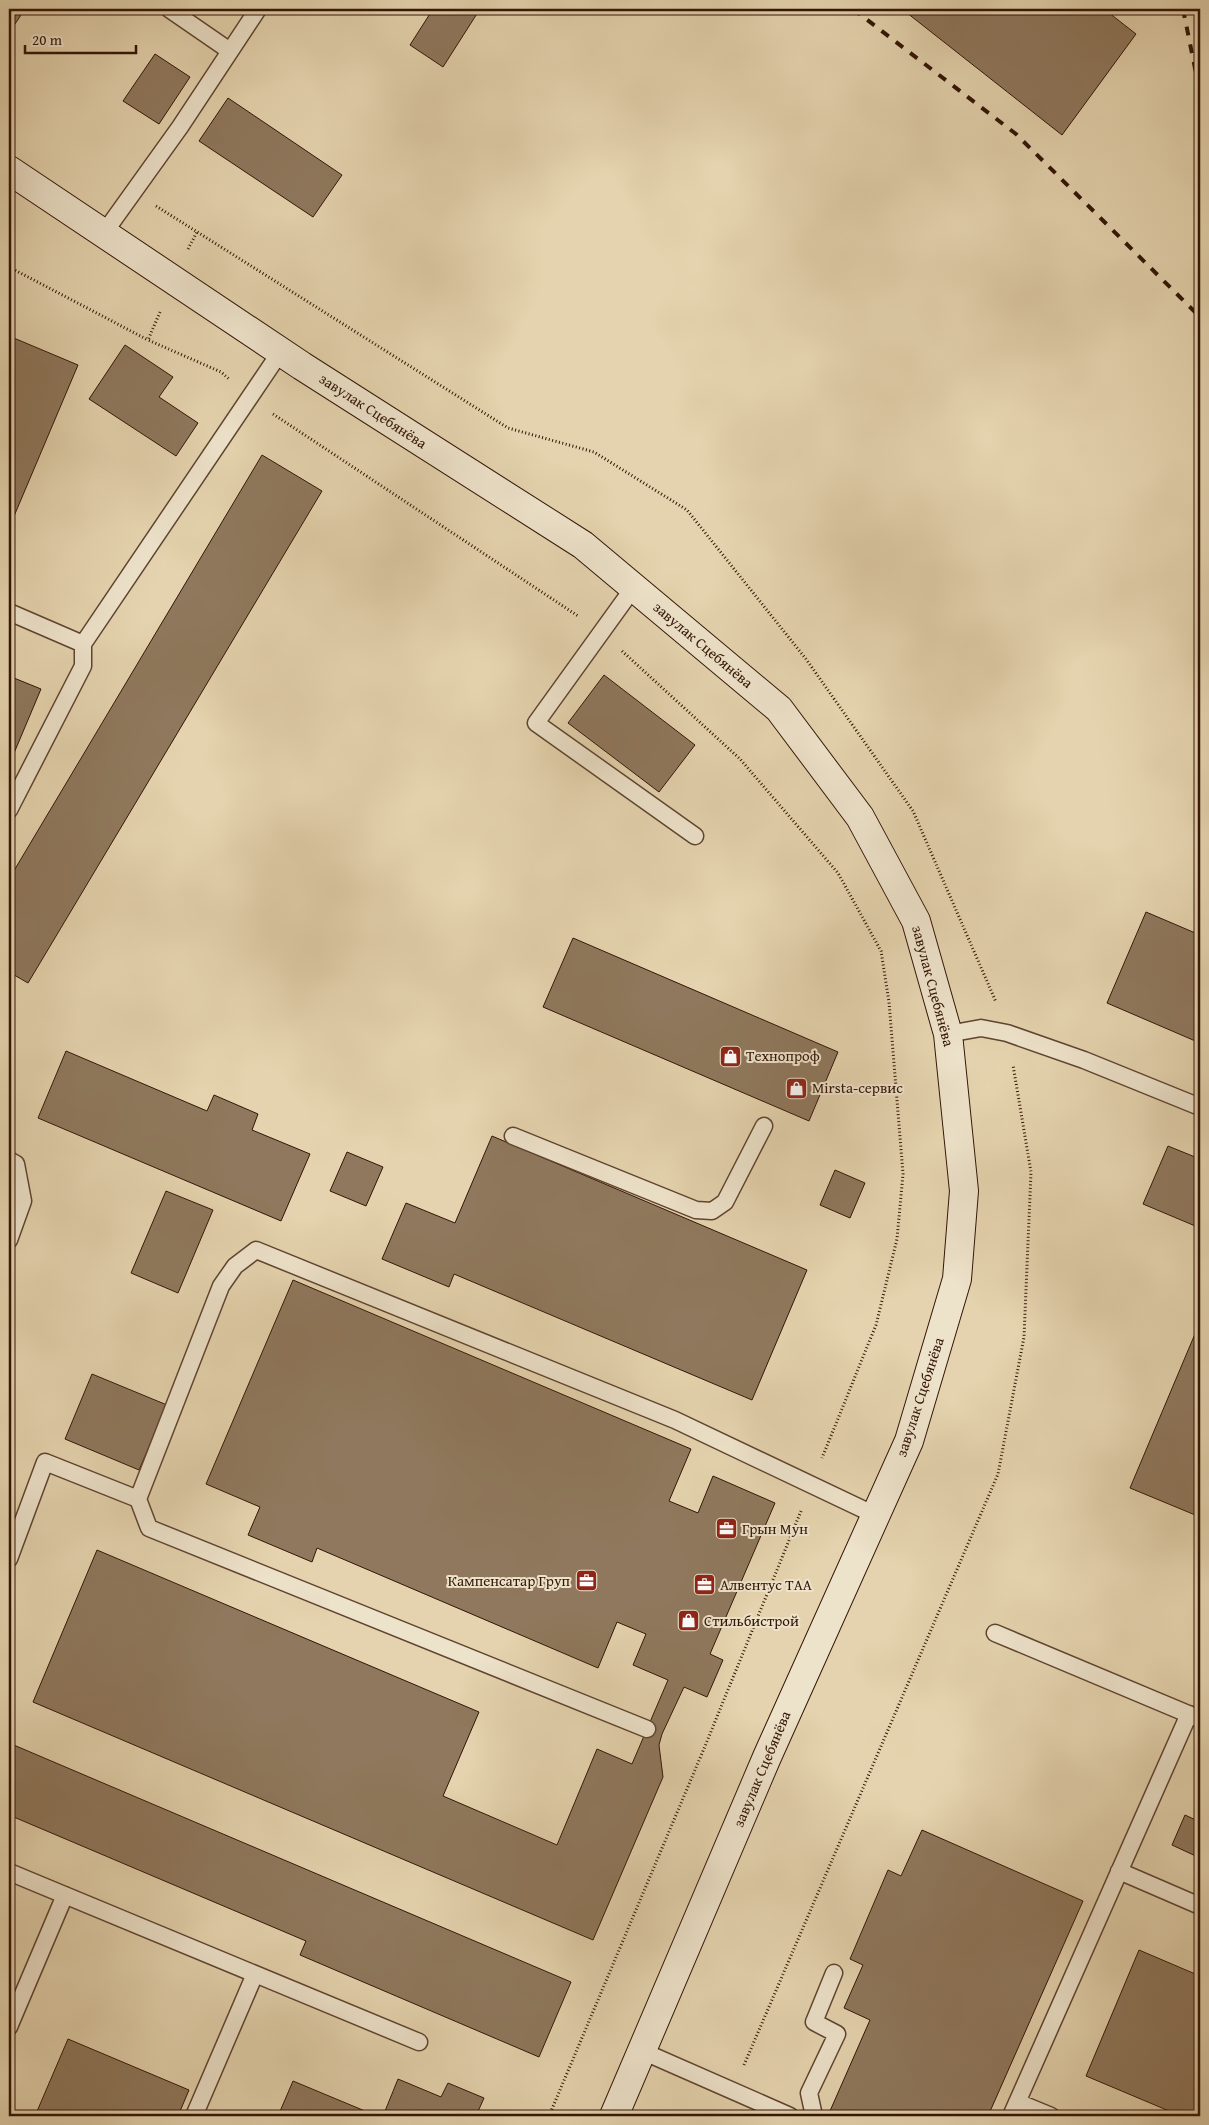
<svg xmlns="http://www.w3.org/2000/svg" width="1209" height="2125" viewBox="0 0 1209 2125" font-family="'Gentium Book Plus',serif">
	<rect width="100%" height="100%" fill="#e4d3ae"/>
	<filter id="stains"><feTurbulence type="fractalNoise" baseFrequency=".004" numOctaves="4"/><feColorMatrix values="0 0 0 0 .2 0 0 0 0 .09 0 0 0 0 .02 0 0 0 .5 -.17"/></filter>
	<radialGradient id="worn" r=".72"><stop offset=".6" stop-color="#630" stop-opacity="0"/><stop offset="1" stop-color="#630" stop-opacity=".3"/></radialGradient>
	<path fill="#8f785d" stroke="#331506" d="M9,9H25L9,33Z
		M433,9H480L443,67L410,45Z
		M902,9H1104L1136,34L1062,135Z
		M155,54L190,77L159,124L123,101Z
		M228,98L342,175L313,217L199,141Z
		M9,336L78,365L9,528Z
		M125,345L173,377L159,397L198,423L176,456L89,399Z
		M262,455L322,491L28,983L9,972V879Z
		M604,675L695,745L659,792L568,723Z
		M9,676L41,689L9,765Z
		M1146,912L1200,935V1043L1107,1003Z
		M573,938L838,1052L809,1121L543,1007Z
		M66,1051L207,1111L214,1095L258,1114L252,1130L310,1154L281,1221L38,1118Z
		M492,1136L807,1270L752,1400L454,1274L449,1287L382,1259L406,1203L455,1223Z
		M1168,1146L1200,1159V1228L1143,1204Z
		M347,1152L383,1167L366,1206L330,1191Z
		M835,1170L865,1183L850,1218L820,1205Z
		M166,1191L213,1210L178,1293L131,1273Z
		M293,1280L691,1449L669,1501L698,1513L713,1476L775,1503L710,1654L723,1660L707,1697L684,1687L662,1734L659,1745L663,1777L593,1940L33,1702L97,1550L479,1712L443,1796L557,1845L597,1749L632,1764L668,1680L633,1665L646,1634L617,1622L598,1668L317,1548L312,1562L248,1535L260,1507L206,1484Z
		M1200,1322V1517L1130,1488Z
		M92,1374L167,1405L139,1470L65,1439Z
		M9,1743L571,1982L539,2057L300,1955L306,1941L9,1815Z
		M1185,1815L1200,1822V1858L1172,1845Z
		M922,1830L1083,1901L988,2116H842L830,2111L870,2020L844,2008L863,1965L850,1959L888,1870L901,1876Z
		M1139,1950L1200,1976V2116H1181L1086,2076Z
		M68,2039L189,2090L178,2116H35Z
		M398,2079L441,2097L448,2083L484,2098L476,2116H383Z
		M293,2081L377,2116H278Z"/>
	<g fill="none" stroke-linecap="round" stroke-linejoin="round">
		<defs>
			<path id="lane" d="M169,9L230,51
				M104,233L180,127L258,9
				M634,587L536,723L695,836
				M9,612L83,644
				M9,810L83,666V644L281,351
				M948,1034L981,1028L1007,1033L1084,1060L1200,1107
				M513,1136L696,1210L712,1211L725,1202L764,1126
				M9,1160L16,1164L23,1201L9,1240
				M9,1559L45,1462L138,1499
				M995,1633L1200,1719
				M647,1729L149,1528L138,1499L221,1286L235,1266L256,1250L675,1420L875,1515
				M1119,1871L1200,1906
				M9,1872L419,2042
				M9,2027L65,1895
				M642,2051L790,2116
				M1017,2102L1051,2116
				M194,2116L255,1974
				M814,2116L809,2093L837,2034L814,2022L834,1973
				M1011,2116L1189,1714"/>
			<path id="secondary" d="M9,170L302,366L583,545L779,709L860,817L916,921L948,1034L964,1191L957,1279L909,1441L767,1757L614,2116"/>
		</defs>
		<use href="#lane" stroke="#5f4430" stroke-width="19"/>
		<use href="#secondary" stroke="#331506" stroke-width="30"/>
		<path stroke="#331506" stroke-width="3" stroke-dasharray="1 2.5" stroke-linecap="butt" d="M156,206L508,428L594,452L687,510L806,659L913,811L996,1002
			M188,249L197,232
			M9,267L148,340
			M160,312L148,340L221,372L229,379
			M273,414L578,616
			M622,651L740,759L838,873L881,951L889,1002L903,1174L897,1239L876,1325L822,1458
			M744,2065L998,1474L1024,1337L1031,1172L1013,1065
			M549,2116L703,1751L801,1511"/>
		<use href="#lane" stroke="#ede2ca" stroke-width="16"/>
		<use href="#secondary" stroke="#ede2ca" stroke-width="28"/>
		<path stroke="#331506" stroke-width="4" stroke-dasharray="9 9" stroke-linecap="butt" d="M853,9L1016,134L1200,317
			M1183,9L1200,93"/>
	</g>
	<defs>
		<symbol id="shop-square" viewBox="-11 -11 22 22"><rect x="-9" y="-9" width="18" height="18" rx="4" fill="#8f2418" stroke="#ede2ca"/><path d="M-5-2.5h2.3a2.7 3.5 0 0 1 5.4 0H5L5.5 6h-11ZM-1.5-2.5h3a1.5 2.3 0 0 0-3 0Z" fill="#fff"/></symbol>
		<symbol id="office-square" viewBox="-11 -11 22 22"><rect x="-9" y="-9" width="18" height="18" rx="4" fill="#8f2418" stroke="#ede2ca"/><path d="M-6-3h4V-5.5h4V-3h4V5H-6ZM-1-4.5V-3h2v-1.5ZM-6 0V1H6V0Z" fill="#fff"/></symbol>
	</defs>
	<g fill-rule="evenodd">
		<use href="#shop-square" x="718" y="1044" width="25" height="25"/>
		<use href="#shop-square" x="784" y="1076" width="25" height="25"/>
		<use href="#office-square" x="714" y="1516" width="25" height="25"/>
		<use href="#office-square" x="574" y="1568" width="25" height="25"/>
		<use href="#office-square" x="692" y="1572" width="25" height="25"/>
		<use href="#shop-square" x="676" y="1608" width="25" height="25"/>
	</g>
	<g text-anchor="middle" stroke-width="4" stroke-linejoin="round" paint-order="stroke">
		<g font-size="15" fill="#331506" stroke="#ede2ca">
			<text transform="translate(373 411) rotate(33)" y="5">завулак Сцебянёва</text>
			<text transform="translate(703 645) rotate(40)" y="5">завулак Сцебянёва</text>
			<text transform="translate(933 986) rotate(75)" y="5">завулак Сцебянёва</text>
			<text transform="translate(920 1397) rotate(-72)" y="5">завулак Сцебянёва</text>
			<text transform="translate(762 1769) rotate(-67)" y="5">завулак Сцебянёва</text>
		</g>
		<g font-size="15" fill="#331506" stroke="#ede2ca" text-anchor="start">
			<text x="746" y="1061">Технопроф</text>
			<text x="812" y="1093">Mirsta-сервис</text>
			<text x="742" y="1534">Грын Мун</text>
			<text x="570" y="1586" text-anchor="end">Кампенсатар Груп</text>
			<text x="720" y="1590">Алвентус ТАА</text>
			<text x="704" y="1626">Стильбистрой</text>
		</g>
	</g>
	<rect width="1209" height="2125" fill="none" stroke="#e4d3ae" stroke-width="30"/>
	<rect x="10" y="10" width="1189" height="2105" fill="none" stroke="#331506" stroke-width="2.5"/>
	<rect x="15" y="15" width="1179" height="2095" fill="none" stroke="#331506"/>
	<path d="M25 45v8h111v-8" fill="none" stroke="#331506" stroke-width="2.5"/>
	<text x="32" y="45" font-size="15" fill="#331506" stroke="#ede2ca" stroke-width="4" paint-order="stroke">20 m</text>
	<rect width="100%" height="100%" filter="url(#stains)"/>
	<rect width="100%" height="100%" fill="url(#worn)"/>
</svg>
